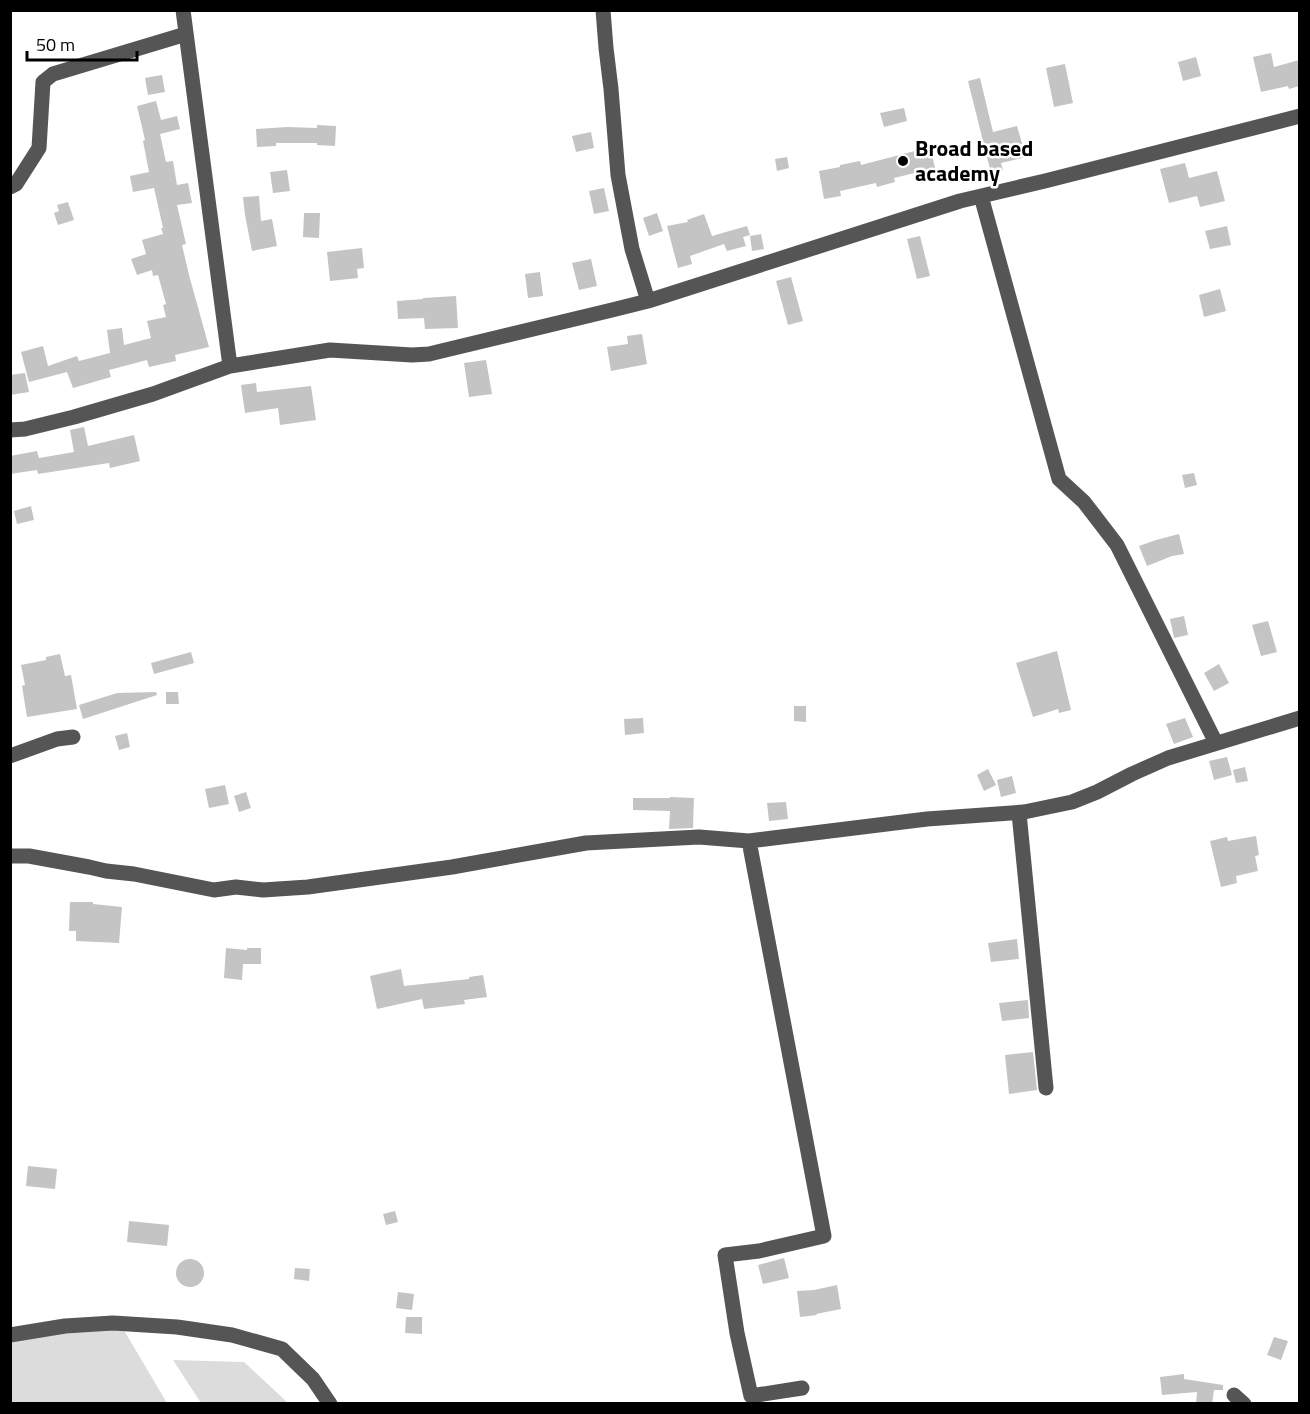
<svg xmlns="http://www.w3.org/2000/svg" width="1310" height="1414" viewBox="0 0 1310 1414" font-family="'Titillium Web',sans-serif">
	<rect width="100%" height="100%" fill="#fff"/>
	<path fill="#dcdcdc" d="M122,1327L167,1403H11L10,1339Z
		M173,1360L244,1362L288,1403H201Z"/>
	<path fill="#c4c4c4" d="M1271,53L1274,67L1299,60V86L1289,89L1288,86L1261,92L1253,57Z
		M1196,57L1201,76L1183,81L1178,62Z
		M1065,64L1073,103L1054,107L1046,68Z
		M162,75L165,92L148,95L145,78Z
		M980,78L993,132L1017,126L1026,157L1001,163L1003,170L991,173L968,81Z
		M156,101L161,120L177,116L180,129L160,134L166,162L173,161L177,185L188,183L192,203L177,205L186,244L182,245L189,275L209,347L175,355L176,361L149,367L147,360L109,370L111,377L73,388L67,372L29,382L21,352L43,346L48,366L77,356L79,361L110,353L107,330L122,328L124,345L151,338L147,321L166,317L163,305L166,304L158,275L153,276L152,270L137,275L131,259L146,254L142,240L163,234L161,228H163L154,188L133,192L130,176L149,172L143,141L145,140L137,106Z
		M904,108L907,121L884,127L880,113Z
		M317,125L336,126L335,146L317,145V143H276V146L257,147L256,129L287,127L317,128Z
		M591,132L594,148L576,152L572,136Z
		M930,147L935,168L894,178L895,182L877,187L876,183L840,191L841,196L824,199L819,171L840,167V165L860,161L861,165Z
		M787,157L789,168L777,171L775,159Z
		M1185,163L1189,178L1217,171L1225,201L1200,207L1197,196L1169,203L1160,169Z
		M287,170L290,191L273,193L270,172Z
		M604,188L609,211L594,214L589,191Z
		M259,196L261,221L272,219L277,246L252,251L245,215L243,197Z
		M68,202L74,220L58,225L54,213L59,211L57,205Z
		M304,213H320L319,238L303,237Z
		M657,213L663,231L649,236L643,218Z
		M704,214L712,236L747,226L750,235L743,237L746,246L727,251L724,244L690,256L692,264L678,268L667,226L688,222L687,220Z
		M1227,226L1231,245L1210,249L1205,231Z
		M761,234L764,249L752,251L750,236Z
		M920,236L930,276L917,279L907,239Z
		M362,248L364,268L357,269L358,278L330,281L327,252Z
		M591,259L597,286L579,290L572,263Z
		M540,272L543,296L528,298L525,274Z
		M791,277L803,321L788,325L776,281Z
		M1220,289L1226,311L1204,317L1199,295Z
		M456,296L458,328L425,329L424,318L398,319L397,301L423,299V298Z
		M642,334L647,364L611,371L607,347L628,344L627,336Z
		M486,360L492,394L469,397L464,363Z
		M25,373L29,392L10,395V375Z
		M256,383L257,392L311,386L316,420L280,425L278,408L245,413L241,385Z
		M84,427L88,446L134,435L140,461L110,468L109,463L38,474L37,470L10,474V456L37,451L39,458L74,452L70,430Z
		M1194,473L1197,485L1185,488L1182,475Z
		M31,506L34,520L17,524L14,511Z
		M1179,534L1184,554L1172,556L1147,566L1139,546L1156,540Z
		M1184,616L1188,635L1174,638L1170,619Z
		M1268,621L1277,652L1261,656L1252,625Z
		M1057,651L1071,710L1059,713L1058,709L1033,717L1016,663Z
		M191,652L194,663L154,674L151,663Z
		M60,654L65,676L71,675L77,709L27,717L22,686L25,685L21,665L46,660V657Z
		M1219,664L1229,683L1214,691L1204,673Z
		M156,692L157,695L83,719L79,705L117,693Z
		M166,692H178L179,704H166Z
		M794,706H806V722L794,721Z
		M643,718L644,733L625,735L624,719Z
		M1185,718L1193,737L1174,744L1166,724Z
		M127,733L130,747L119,750L115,736Z
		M1227,757L1232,775L1214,780L1209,761Z
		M1245,767L1248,781L1236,783L1233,770Z
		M988,769L996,785L984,791L977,775Z
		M1012,776L1016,793L1001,797L997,780Z
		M225,785L229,804L209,808L205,789Z
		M246,792L251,808L239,812L234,796Z
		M670,797L694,798L693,828L669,829L670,811L633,810V798H670Z
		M786,802L788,819L769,821L767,803Z
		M1256,836L1259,855L1255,856L1258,871L1236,876L1237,883L1221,887L1210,841L1227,837L1228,841Z
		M70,902H93V904L122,907L119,943L76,941V931H69Z
		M1017,939L1019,959L991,962L988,943Z
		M226,948L247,950V948H261V964H243L242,980L224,978Z
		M401,969L404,986L469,979V977L483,975L487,997L464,1000L465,1004L424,1009L422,999L377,1009L370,976Z
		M1028,1000L1029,1018L1002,1021L999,1003Z
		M1033,1052L1037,1090L1009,1094L1005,1055Z
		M28,1166L57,1169L55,1189L26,1186Z
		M395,1211L398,1222L386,1225L383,1214Z
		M129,1221L169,1225L167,1246L127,1242Z
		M784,1258L789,1278L763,1284L758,1265Z
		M176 1273a14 14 0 1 1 28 0a14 14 0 1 1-28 0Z
		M295,1268L310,1269L309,1281L294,1279Z
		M837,1285L841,1309L816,1314L817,1315L800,1317L797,1291L814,1290Z
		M398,1292L414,1294L412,1310L396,1308Z
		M406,1317H422V1334L405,1333Z
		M1274,1337L1288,1341L1281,1360L1267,1355Z
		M1184,1374V1379L1223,1385V1390H1214L1212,1404H1196L1197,1392L1162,1395L1160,1377Z"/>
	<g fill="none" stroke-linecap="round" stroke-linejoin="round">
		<path stroke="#555" stroke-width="15" d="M183,10L230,366
			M603,10L606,48L611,89L618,175L632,249L648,301
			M10,187L16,184L39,148L43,82L53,74L186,34
			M981,196L1059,479L1084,502L1117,545L1216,743
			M10,430L25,429L74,417L153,394L230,366L330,350L412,355L429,354L612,310L648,301L960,201L1045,181L1300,116
			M10,756L57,739L73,737
			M1019,813L1046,1088
			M749,841L824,1236L759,1251L725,1255L737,1333L751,1396L802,1388
			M10,856H29L89,867L106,871L134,874L214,890L236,887L263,890L308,887L452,867L586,843L699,837L749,841L927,819L1024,812L1072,802L1097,792L1132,774L1168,758L1300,718
			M10,1335L65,1326L113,1323L177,1327L232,1335L282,1349L313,1379L330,1404
			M1234,1395L1244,1404"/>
	</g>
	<circle fill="#000" stroke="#fff" stroke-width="2" cx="903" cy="161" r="6"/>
	<g text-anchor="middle" stroke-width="5" stroke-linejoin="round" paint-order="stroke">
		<g font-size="22" font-weight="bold" fill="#000" stroke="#fff" text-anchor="start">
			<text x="915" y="156">Broad based<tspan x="915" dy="25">academy</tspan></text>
		</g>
	</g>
	<rect width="1310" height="1414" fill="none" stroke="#000000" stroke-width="24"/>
	<path d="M27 51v9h110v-9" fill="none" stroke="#000000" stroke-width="3"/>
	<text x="36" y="51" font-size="18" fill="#000000" stroke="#ffffff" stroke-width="4.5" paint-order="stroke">50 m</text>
</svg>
